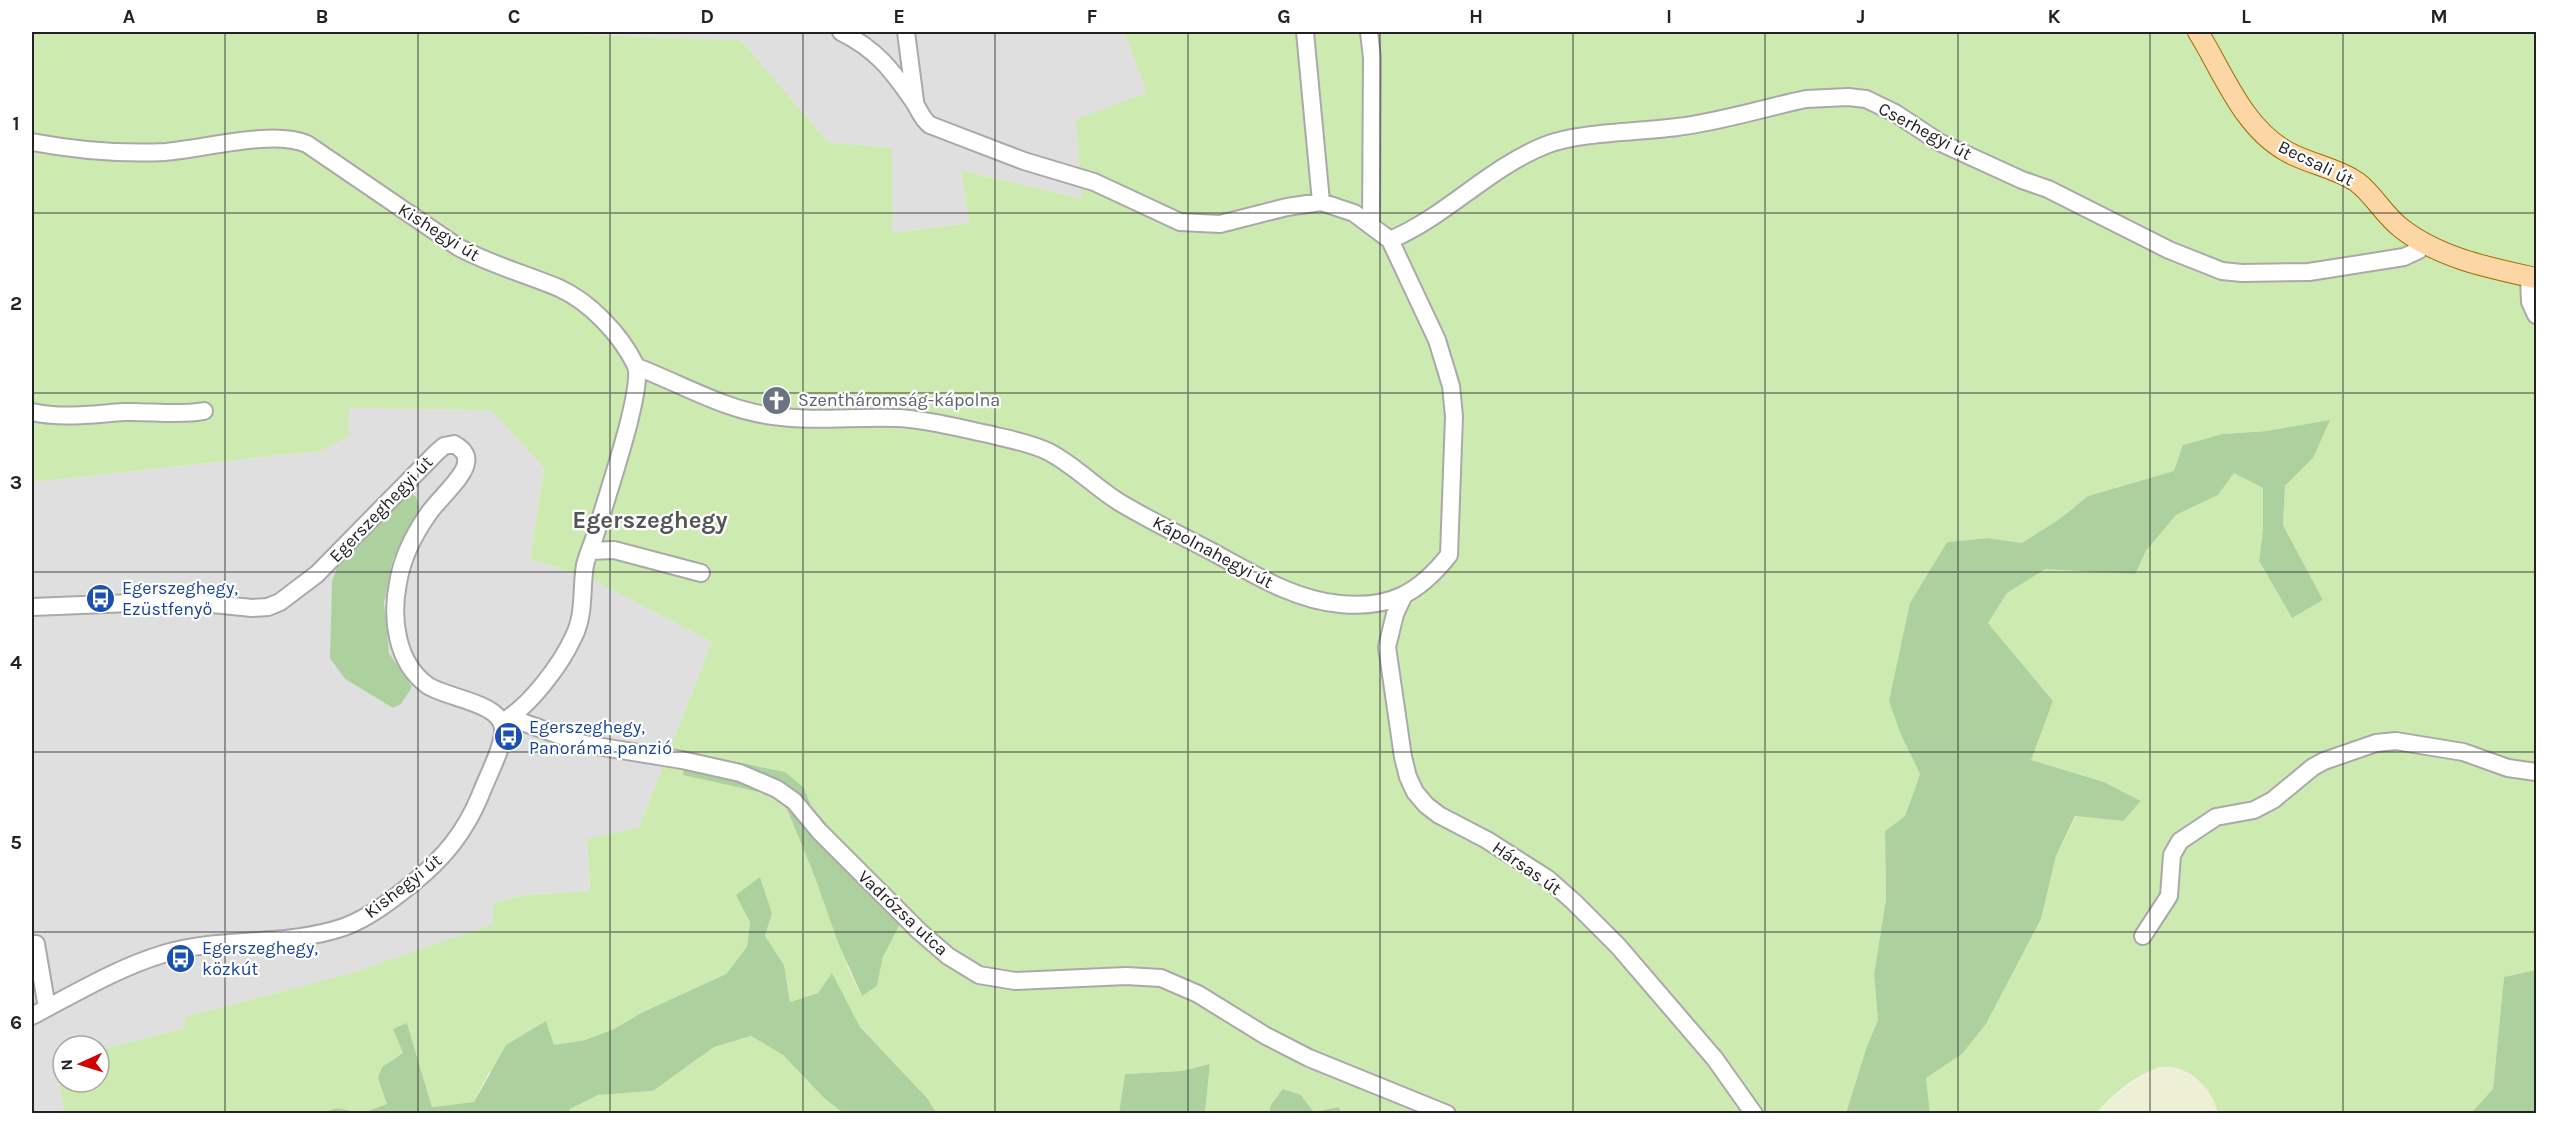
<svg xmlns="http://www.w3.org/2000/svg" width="2568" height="1145" viewBox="0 0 2568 1145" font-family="Karla,sans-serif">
	<rect width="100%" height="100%" fill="#f2efe9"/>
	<path fill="#e0dfdf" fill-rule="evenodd" d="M512,32H1124L1147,93L1082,199L961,170L969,223L892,233V148L828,142L741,40Z
		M349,408L491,410L544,468L530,559L589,578L712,642L639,827L587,840L590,891L523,895L493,903L494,924L353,973L185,1017L184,1028L99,1050V1046H63V1060L56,1062L64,1113H32V482L320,451ZM403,540L393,559L388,580L384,603L385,625L389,653L412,687L393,708L345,679L331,637L332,581Z"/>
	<path fill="#eef0d5" d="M2170,1067L2188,1074L2204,1084L2215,1100L2218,1113L2097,1114L2104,1103L2150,1071Z"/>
	<path fill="#cdebb0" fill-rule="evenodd" d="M32,32H512L741,40L828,142L892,148V233L969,223L961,170L1082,199L1076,119L1147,93L1124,32H2536V970L2504,977L2493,1089L2471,1113H2218C2213,1092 2195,1070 2170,1067C2148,1064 2109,1096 2097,1113H1930L1926,1078L1962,1054L1986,1024L2041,919L2056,856L2076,816L2122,821L2141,801L2104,782L2030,760L2053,701L1988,623L2007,593L2045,568L2134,574L2146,551L2176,515L2218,495L2234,472L2263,488V529L2259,561L2292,618L2323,600L2283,525L2285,486L2313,458L2267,431L2223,434L2174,471L2088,496L2061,518L2022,543L1988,538L1947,542L1910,603L1901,648V735L1920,774L1905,816L1885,831L1886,899L1874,974L1878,1020L1867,1046L1846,1113L1342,1114L1337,1107L1314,1112L1301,1095L1271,1105L1269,1113H1205L1210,1064L1181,1071L1125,1074L1119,1113H936L928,1099L860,1027L832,974L818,993L790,1002L784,965L765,936L772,913L760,878L750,922L747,948L726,974L641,1013L614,1029L585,1040L554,1045L546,1022L488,1074L474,1102L432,1107L407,1023L403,1053L382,1067L387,1104L362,1113L337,1108L320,1114L64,1113L56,1062L63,1060V1082H99V1050L184,1028L185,1017L352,973L493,924V903L523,895L590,891L587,839L639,827L712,642L589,578L530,559L544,468L491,410L349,408L348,437L320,451L32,482ZM688,753L785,772L823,837L902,919L883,957L877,986L861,995L849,970L814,875L787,809L773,795Z
		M751,1036L783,1055L824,1098L843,1113L569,1114L570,1109L598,1095L653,1091L714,1047Z"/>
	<path fill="#add19e" d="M2330,420L2313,458L2285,486L2283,525L2323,600L2292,618L2259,561L2263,529V488L2234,473L2218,495L2176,515L2146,551L2135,574L2045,569L2007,593L1988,623L2053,701L2031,760L2104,782L2141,801L2123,821L2075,816L2056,856L2041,919L1986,1024L1962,1054L1926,1078L1930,1113H1846L1867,1046L1878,1020L1874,974L1886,899L1885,831L1905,816L1920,774L1901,735L1889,701L1910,603L1947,542L1988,538L2022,543L2061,518L2088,496L2174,471L2183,445L2223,434L2267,431Z
		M409,491L416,497L419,506L417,517L393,559L384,603L389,653L412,687L401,704L393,708L345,679L330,658L332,581L339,562Z
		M688,752L785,772L804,788L823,837L902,920L883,957L877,986L862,996L839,945L814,875L787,809L773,795L683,775Z
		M760,877L772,913L765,936L784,965L790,1002L818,993L832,973L860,1027L928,1099L936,1113H843L824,1098L783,1055L751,1036L714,1047L653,1091L598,1095L570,1109L569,1113H320L337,1108L362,1113L387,1104L378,1078L382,1067L403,1053L393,1029L407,1023L432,1107L474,1102L506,1045L546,1021L554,1045L585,1040L614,1029L641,1013L726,974L747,947L750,922L736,895Z
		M2536,970V1113H2471L2493,1089L2504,977Z
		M1210,1064L1205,1113H1119L1125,1074L1181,1071Z
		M1283,1089L1301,1095L1314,1112L1338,1107L1342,1113H1269L1271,1105Z"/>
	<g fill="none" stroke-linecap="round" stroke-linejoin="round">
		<defs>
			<path id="minor" d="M906,32L915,101
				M1305,32L1321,202
				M1369,32L1372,58L1371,224
				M32,142C74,150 122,154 165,152C205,149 272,129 307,144L458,247C491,265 526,274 559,288C590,302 620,334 635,364C641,375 632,409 629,422C620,457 609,491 598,526C595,539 588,552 585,565C581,588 585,614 574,636C561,665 529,707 502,722
				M1390,240C1447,216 1488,168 1546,145C1580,132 1639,132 1677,127C1720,122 1763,108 1806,99L1848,97L1866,99L1895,113L1939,142L2022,180L2048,189L2169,250L2222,271L2242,273L2309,272L2404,257L2419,250L2424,242
				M2529,277L2530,302L2536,315
				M637,367C682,384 724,410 773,416C815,422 857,416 899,418C930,420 959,428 988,434C1008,439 1031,443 1049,452C1074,465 1095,487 1119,502C1147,519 1178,534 1207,549C1249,571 1292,600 1340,604C1390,609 1419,593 1449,555L1454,416L1451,386L1437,340L1390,240L1354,213L1321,202L1287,207L1220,224L1180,222L1094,182L1024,161L930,125C921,118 920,111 914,102C892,70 876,49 841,32
				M32,412C63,419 93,414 124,412C151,411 177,416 204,411
				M590,551L614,550L701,573
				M1403,597L1395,614L1387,647L1403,757L1408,777L1415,792L1426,805L1439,815L1487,840L1548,879L1574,902L1618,946L1715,1059L1754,1114
				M32,607L182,601L252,608L268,607L280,602L317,574L437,452L444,446L454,444C461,448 468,454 466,463C465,476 437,501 429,513C414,534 402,558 398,583C391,618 396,662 427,685C445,698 500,702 503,728C505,745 486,779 480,796C465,832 444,858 413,883C393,899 369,918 344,927C286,947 221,936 163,954C117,968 74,994 32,1016
				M513,715L519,721L584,744L682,760L740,773L777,789L794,801L819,831L919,931L948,956L979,975L1015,981L1126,976L1161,978L1198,994L1266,1036L1309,1058L1447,1114
				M2143,936L2169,896L2172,855L2180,841L2216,817L2254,810L2273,800L2313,767L2324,761L2376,743L2396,741L2463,752L2508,768L2536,772
				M36,944L47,1008"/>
			<path id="major" d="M2198,32C2223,72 2242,126 2286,151C2308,164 2335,167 2357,182C2374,195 2384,215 2401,228C2439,258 2490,268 2536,278"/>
		</defs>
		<use href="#minor" stroke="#a9a9a9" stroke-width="20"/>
		<use href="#major" stroke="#a06b00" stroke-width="22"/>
		<use href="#minor" stroke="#fff" stroke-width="16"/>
		<use href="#major" stroke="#fcd6a4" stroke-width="20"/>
	</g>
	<path fill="none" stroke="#222" stroke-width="1.5" stroke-opacity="0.55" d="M225,32V1114M418,32V1114M610,32V1114M803,32V1114M995,32V1114M1188,32V1114M1380,32V1114M1573,32V1114M1765,32V1114M1958,32V1114M2150,32V1114M2343,32V1114M32,213H2536M32,393H2536M32,572H2536M32,752H2536M32,932H2536"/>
	<defs>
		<symbol id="church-disc" viewBox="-11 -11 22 22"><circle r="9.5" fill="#6b7280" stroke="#fff"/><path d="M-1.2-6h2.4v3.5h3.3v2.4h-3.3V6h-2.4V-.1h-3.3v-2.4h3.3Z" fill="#fff"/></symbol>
		<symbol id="bus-disc" viewBox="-11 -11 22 22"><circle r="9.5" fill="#1a4fb4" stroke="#fff"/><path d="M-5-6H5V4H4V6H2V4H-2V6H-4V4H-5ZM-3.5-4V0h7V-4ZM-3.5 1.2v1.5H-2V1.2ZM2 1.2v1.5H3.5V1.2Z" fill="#fff"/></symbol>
	</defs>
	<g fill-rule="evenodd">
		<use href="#church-disc" x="760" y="384" width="33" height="33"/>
		<use href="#bus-disc" x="84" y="582" width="33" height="33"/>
		<use href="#bus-disc" x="492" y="720" width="33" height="33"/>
		<use href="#bus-disc" x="164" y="942" width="33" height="33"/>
	</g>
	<g text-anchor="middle" stroke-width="4.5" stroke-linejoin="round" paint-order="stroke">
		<g font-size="18" fill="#222" stroke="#fff">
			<text transform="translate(1925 131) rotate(28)" y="6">Cserhegyi út</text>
			<text transform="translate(2316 163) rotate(26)" y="6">Becsali út</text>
			<text transform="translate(439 232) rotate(32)" y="6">Kishegyi út</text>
			<text transform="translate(381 509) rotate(-46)" y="6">Egerszeghegyi út</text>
			<text transform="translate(1213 552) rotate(28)" y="6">Kápolnahegyi út</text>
			<text transform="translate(1527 868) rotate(35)" y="6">Hársas út</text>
			<text transform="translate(403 886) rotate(-38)" y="6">Kishegyi út</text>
			<text transform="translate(903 913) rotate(43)" y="6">Vadrózsa utca</text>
		</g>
		<g font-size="18" fill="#5b616d" stroke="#fff" text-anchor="start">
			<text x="798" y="406">Szentháromság-kápolna</text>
		</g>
		<g font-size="18" fill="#164399" stroke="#fff" text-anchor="start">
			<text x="122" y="594">Egerszeghegy,<tspan x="122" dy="21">Ezüstfenyő</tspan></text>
			<text x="529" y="733">Egerszeghegy,<tspan x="529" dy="21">Panoráma panzió</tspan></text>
			<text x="202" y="954">Egerszeghegy,<tspan x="202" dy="21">közkút</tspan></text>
		</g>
		<g font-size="24" font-weight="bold" fill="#555" stroke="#fff">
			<text x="650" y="528">Egerszeghegy</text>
		</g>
	</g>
	<rect width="2568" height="1145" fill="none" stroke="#ffffff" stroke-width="66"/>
	<g transform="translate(81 1064) rotate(266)"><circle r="28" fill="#ffffff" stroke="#a7a7a7" stroke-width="1.5"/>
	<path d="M0-4.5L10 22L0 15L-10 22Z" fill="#d40000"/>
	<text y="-9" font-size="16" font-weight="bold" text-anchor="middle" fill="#222222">N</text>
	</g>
	<rect x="33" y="33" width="2502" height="1079" fill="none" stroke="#222" stroke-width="2"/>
	<g font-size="20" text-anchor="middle" font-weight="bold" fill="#222">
		<text x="129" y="23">A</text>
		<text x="322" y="23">B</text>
		<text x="514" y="23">C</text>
		<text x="707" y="23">D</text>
		<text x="899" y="23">E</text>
		<text x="1092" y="23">F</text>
		<text x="1284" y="23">G</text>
		<text x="1476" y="23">H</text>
		<text x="1669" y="23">I</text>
		<text x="1861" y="23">J</text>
		<text x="2054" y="23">K</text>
		<text x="2246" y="23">L</text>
		<text x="2439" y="23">M</text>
		<text x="16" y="130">1</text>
		<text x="16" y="310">2</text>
		<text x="16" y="489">3</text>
		<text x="16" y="669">4</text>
		<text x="16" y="849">5</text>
		<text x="16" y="1029">6</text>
	</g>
</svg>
